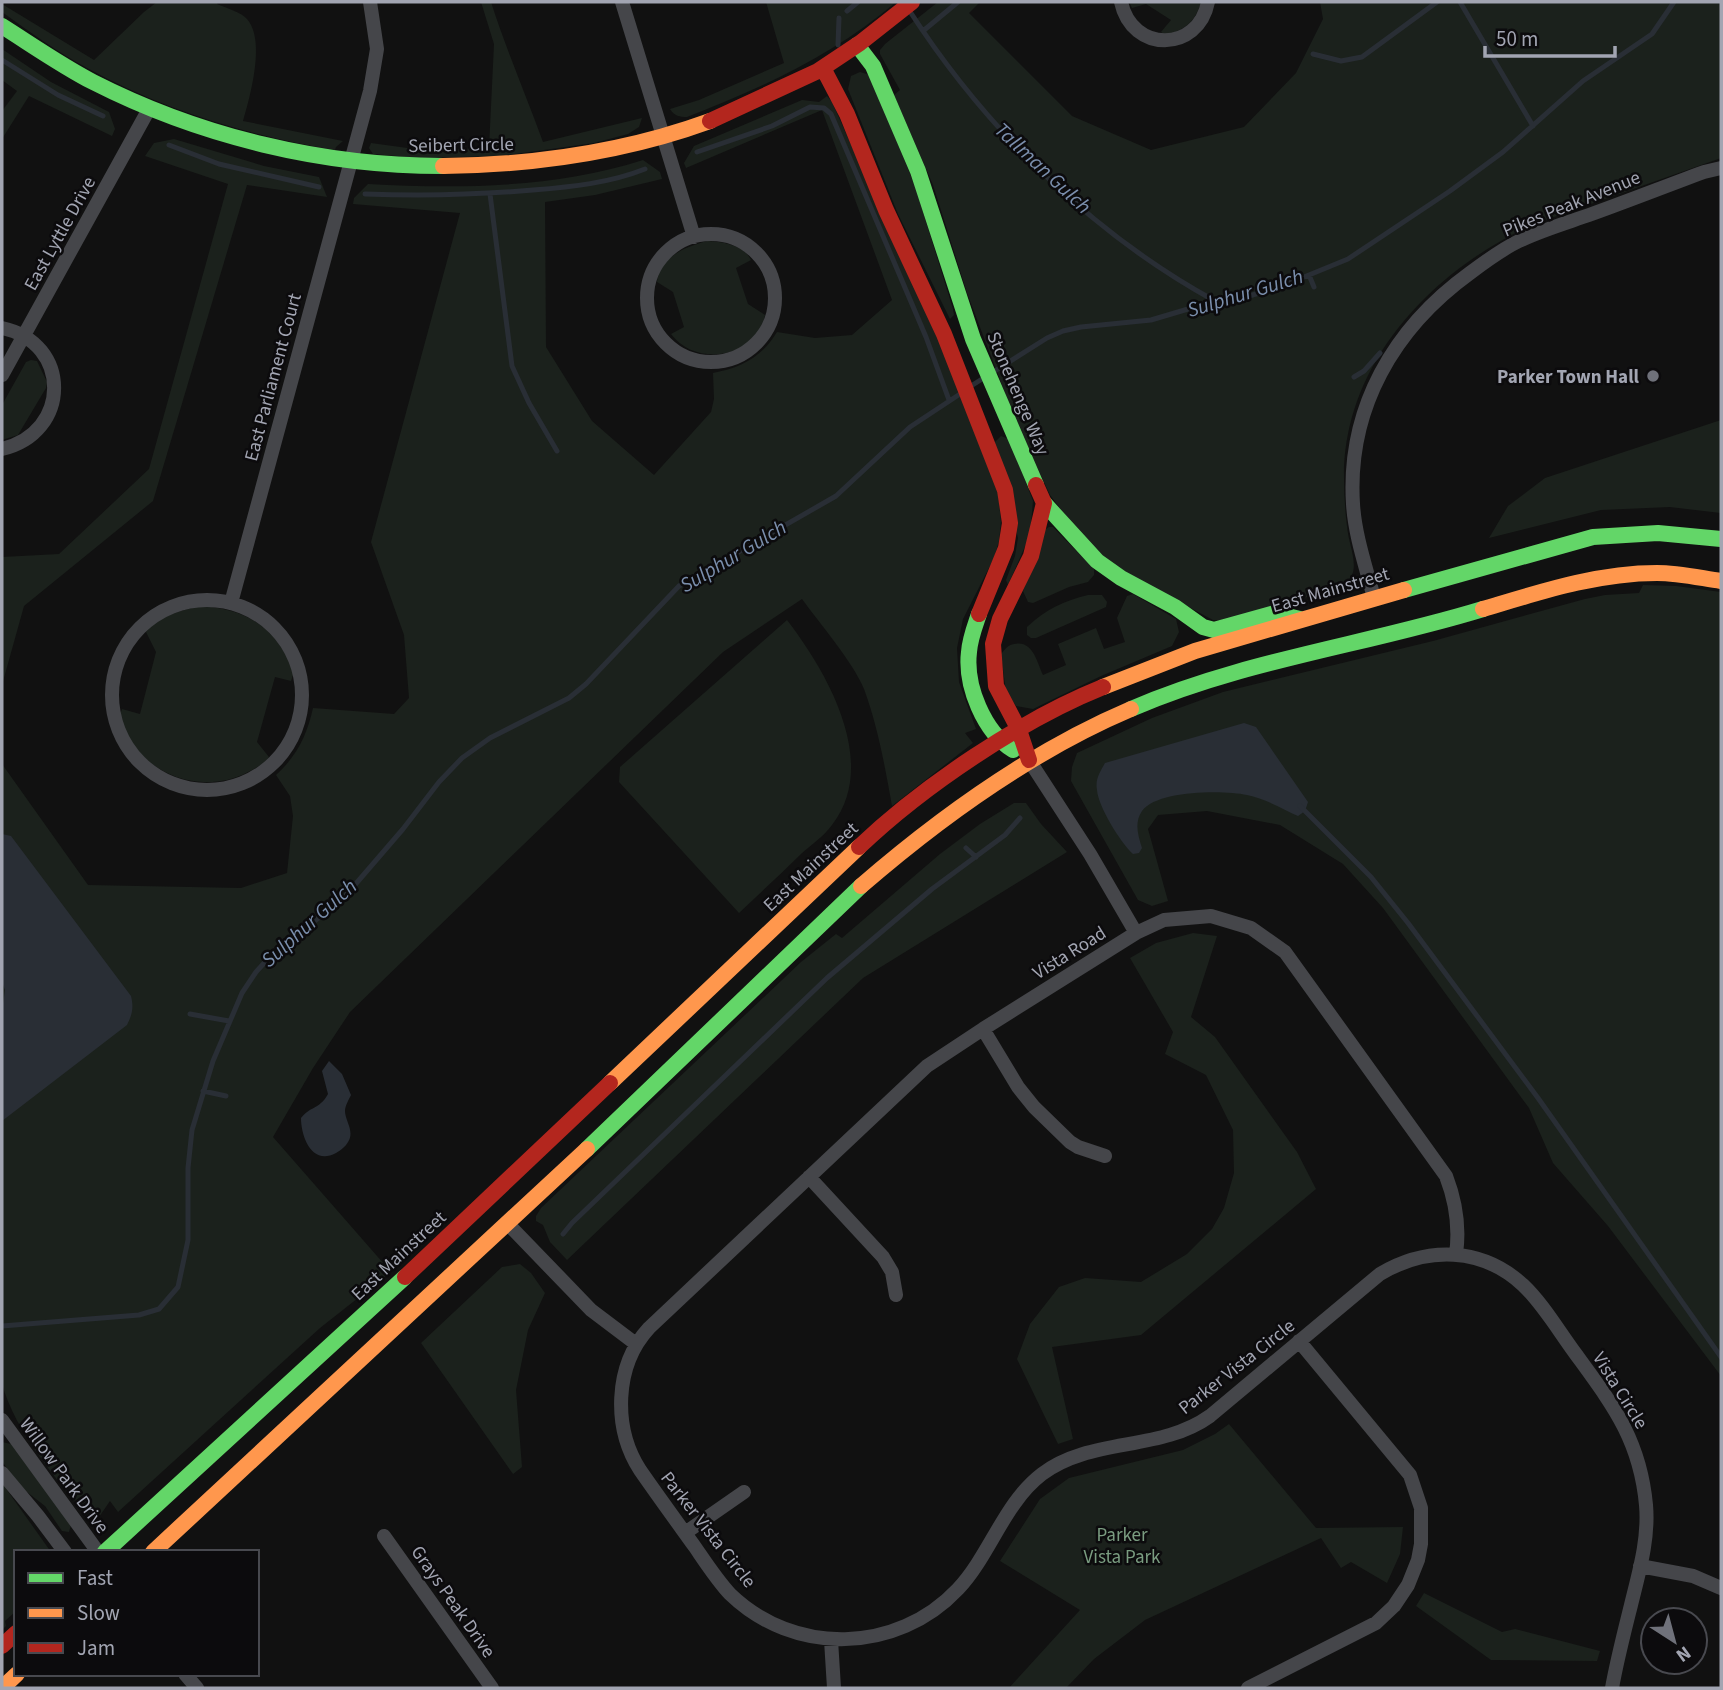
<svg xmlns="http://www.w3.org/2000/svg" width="1723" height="1690" viewBox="0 0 1723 1690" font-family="'Source Sans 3',sans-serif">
	<rect width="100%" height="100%" fill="#111"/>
	<path fill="#1b211c" d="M157,2H218L217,4C226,8 241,12 247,19C266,40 250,97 243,121L343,141L336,147L335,150C250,136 163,110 87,68C57,52 30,32 2,12V4L94,60L144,12Z
		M481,2H491C506,49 526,95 543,142L642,118L639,127L628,134L594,143L500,156L420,158L373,154L369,148L371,143L422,150L489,148L494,44Z
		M766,2H896C834,55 762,88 687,117C680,117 674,116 670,109L699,100L784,63Z
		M938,2H980L969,13L1072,116L1151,150L1244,127L1296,73L1323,19L1320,2H1721V158L1534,224C1434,269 1343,362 1344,478C1344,494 1345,510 1347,526C1349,551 1367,577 1335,589L1224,621L1213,620L1127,574L1087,544L1050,495L1016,422L967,293L933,185L894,95L900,90L880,54V50L885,44Z
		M1129,2H1201C1196,21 1184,31 1165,35L1161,32L1171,20L1146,4L1132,8Z
		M2,49L51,82L109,112L115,129L112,136L29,96L2,139V111L17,91L2,80Z
		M860,72L870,75L915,186L953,309L954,315L950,319L898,214L848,89L851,76Z
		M827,96L832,102L944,352L998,491L1001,522L999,541L994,558L963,619L957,648L959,682L976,729L965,733L973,743L892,806C885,767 878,727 864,689C853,662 820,624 802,599L723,652L350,1012L313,1068L273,1137L391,1272L320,1328L118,1512L110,1501L99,1517L91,1518L84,1515C54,1474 16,1433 2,1384V764L88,885L241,888L287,873L293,816L290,796L276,775C297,756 307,735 313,708L394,714L409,698L404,635L371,542L460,213L353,204L354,198L368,184C460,189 555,188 643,160L660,172L662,179L595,195L545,202L546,347L592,421L654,475L711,412L714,399L713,373C741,368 762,357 777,332L815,338L852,335L892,300L822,110L686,168L684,163L694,146L802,100L819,102Z
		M174,139L264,166L319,177L327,197L247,185L153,501L24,606L2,685V557L59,554L149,469L228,184L145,156L154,143Z
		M708,241C723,242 744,245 751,260L736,268L748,304L765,315C757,358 696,368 671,334L684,327L673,292L657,282C660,257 686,246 708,241Z
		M31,360L37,361L47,382L46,388L18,435L2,440V405L26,362Z
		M1721,420V513L1670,507L1601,510L1489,538L1508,506L1545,478Z
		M1001,436L1009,439L1033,501L1030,535L1008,585L1006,580L1015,556L1018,538L994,443Z
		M1049,527H1053L1094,569V575L1088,582L1069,587L1033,603L1028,602L1023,591L1044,530Z
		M1643,585L1676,586L1721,592V1376L1608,1226L1553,1163L1529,1108L1383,908L1343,864L1280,825L1207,811L1158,815L1148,829L1168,901L1152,906L1138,900L1071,781L1072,767L1077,753L1152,718L1223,692L1433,641L1585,599L1605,595L1639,593Z
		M1133,594L1176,619L1179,632L1172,646L1101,676L1033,709L1016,706L1006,692L1001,654C1005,649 1008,645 1014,644C1033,640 1037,662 1043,675L1066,665L1058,644L1096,628L1104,649L1125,642L1117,618L1127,596Z
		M1088,595H1102L1107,602L1106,607L1036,638H1031L1027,635V627C1046,609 1064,601 1088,595Z
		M199,606C246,608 277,628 294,672L291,681L275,677L257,742L269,757C264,764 256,768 248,772C198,799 131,770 120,714L122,709L140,714L156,652L146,632C159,616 180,611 199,606Z
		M787,620C827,672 880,763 832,825C824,836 811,845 801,854C781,874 760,893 739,913L619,782L620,767Z
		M1014,803H1026L1041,824L1067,852L863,978L567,1260L550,1242L543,1225L536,1221V1216L541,1208L801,962L836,934L842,938L940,854L980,824Z
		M1193,933L1217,936L1191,1017L1215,1037L1297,1152L1316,1189L1141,1335L1052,1347L1073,1439L1058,1444L1017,1359L1030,1324L1059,1287L1085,1278L1141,1282L1187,1254L1212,1229L1224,1208L1234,1173L1233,1130L1206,1075L1165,1054L1173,1032L1130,958L1156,943Z
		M520,1264L531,1273L545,1293L528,1330L516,1390L522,1467L513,1474L421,1343L502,1267Z
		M1229,1424L1316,1528L1403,1527L1400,1554L1387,1583L1351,1562L1341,1568L1321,1538L1145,1620L1094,1659L1066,1688H1009L1080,1610L1000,1561L1040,1499L1069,1478L1183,1450L1215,1434Z
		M2,1442L11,1444L71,1525L69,1532L62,1531L45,1506L18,1485L2,1461Z
		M2,1483L51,1552H16V1611L5,1621L6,1626L2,1630Z
		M1424,1593L1502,1632L1515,1629L1600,1651L1597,1661L1491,1660L1416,1606Z"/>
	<path fill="#292e35" d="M1244,723L1256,727L1308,802L1305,811L1298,816C1282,809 1264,798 1247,795C1224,790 1157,790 1142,811C1134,823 1138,835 1142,848L1139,853L1133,854C1120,842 1098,806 1097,790C1095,779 1100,772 1105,763Z
		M2,834L11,836L131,996C134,1008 132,1015 127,1025L2,1121V1010L5,990L2,982Z
		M329,1061L342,1074L351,1095C349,1099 345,1106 345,1111C345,1121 355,1131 348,1142C346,1146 340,1151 336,1153C312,1166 301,1137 301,1118C310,1106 319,1110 328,1094L322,1071Z"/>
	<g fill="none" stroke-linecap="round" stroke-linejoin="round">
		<path stroke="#292e35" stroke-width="5" d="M1460,2L1533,126
			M909,10C985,128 1091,233 1215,301
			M847,11L858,2
			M923,31L958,2
			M838,45L839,18
			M1313,54L1341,61L1362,57L1437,2
			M2,60L58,95L103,116
			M169,145L219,164L319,187
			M697,152L772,126L810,107L824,108L831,114L926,337L949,400
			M365,194C421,196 477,195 533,190C571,187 610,183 645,169
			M490,194L512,366L529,403L557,451
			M1309,275L1314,287
			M1354,377L1364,371L1380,353
			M971,386L1047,338L1063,331L1081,327L1151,320L1215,301L1243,298L1287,284L1348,259L1450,191L1503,152L1583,81L1652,34L1674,2
			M1300,806L1371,877L1408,923L1538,1098L1721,1357
			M966,848L976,857
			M190,1014L229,1021
			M203,1091L226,1096
			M563,1234L572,1223L827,978L932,889L1005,835L1020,818
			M2,1326L139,1315L159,1309L178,1287L188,1240V1168L192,1130L213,1061L242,993L256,972L275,951L341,901L403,829L439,782L462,758L490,738L569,698L586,684L679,586L836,496L910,427L963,392"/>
		<path stroke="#45464a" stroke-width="14" d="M622,2L694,237
			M1121,2C1132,53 1198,53 1208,2
			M647 298a64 64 0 1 1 128 0a64 64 0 1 1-128 0Z
			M2,328C72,343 71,433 2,449
			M2,375L149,109
			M1374,598C1366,567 1355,536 1353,504C1347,408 1394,328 1470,273C1486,261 1502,249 1519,241C1542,230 1566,223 1589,215C1628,201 1666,186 1704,172L1721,168
			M112 695a95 95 0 1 1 190 0a95 95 0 1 1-190 0Z
			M231,603L370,91L377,49L370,2
			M1029,760L1090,854L1136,933
			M983,1029L1018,1087L1034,1107L1070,1142L1078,1147L1105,1156
			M809,1177L883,1257L892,1272L896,1295
			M508,1224L591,1310L636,1344
			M1456,1254C1460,1226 1456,1202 1446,1176L1285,952L1251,928L1211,916L1164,920L1136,933L983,1029L927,1066L649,1328C614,1366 613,1428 640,1470C658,1496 677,1522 695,1547C706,1563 717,1580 730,1594C794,1656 897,1654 958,1589C990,1555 1004,1503 1042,1474C1091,1437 1160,1452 1210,1416L1380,1274C1427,1246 1482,1247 1523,1285C1543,1304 1558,1330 1575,1353C1612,1404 1640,1439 1646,1505C1649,1539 1639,1572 1631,1605C1624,1633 1617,1660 1612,1688
			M2,1420L98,1552
			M2,1473L38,1516L65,1552
			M685,1533L744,1492
			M384,1536L492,1688
			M1640,1566L1693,1576L1721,1588
			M831,1640L834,1688
			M185,1674L197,1688
			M1248,1688L1376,1623L1394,1606L1408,1585L1418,1560L1421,1544V1508L1410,1475L1299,1341"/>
		<path stroke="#63d668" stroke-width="16" d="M2,26C32,45 62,66 93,82C201,137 323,166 443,166
			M857,45L873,66L918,171L973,339L1036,485
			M1044,503L1097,561L1121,578L1175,607L1203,627L1214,630L1275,613L1300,619
			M1404,590L1593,537L1658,533L1721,539
			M979,614C975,626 970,638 969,652C965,686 984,732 1013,750
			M1131,709C1244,660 1366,645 1483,609
			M587,1149L861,886
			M105,1552L405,1277"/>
		<path stroke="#ff974d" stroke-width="16" d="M443,166C533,165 625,152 710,121
			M1483,609C1540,592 1597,573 1657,573C1678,573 1700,578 1721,581
			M1103,687L1195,651L1404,590
			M861,886C943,815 1032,751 1131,709
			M610,1083L859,847
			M153,1552L587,1149
			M2,1688L17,1674"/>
		<path stroke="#b3261e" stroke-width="16" d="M823,68L847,114L886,210L944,334L1005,490L1010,523L1006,548L979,614
			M710,121L818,71L860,43L912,2
			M1029,760L1019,730L996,686L993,644L1000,619L1031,556L1044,503L1036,485
			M859,847C923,786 1021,720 1103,687
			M405,1277L610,1083
			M2,1646L16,1633"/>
	</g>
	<circle fill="#6f717a" stroke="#0c0b0d" stroke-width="2.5" cx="1653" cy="376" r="7"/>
	<g text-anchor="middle" stroke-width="5" stroke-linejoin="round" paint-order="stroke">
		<g font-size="19" fill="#a2a5b2" stroke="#0c0b0d">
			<text transform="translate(461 144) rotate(-1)" y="7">Seibert Circle</text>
			<text transform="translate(1571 203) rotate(-22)" y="7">Pikes Peak Avenue</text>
			<text transform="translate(59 233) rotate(-61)" y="7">East Lyttle Drive</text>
			<text transform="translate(272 377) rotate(-75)" y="7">East Parliament Court</text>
			<text transform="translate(1019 393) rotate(67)" y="7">Stonehenge Way</text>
			<text transform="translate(1330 589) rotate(-16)" y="7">East Mainstreet</text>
			<text transform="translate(810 866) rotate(-43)" y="7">East Mainstreet</text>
			<text transform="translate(1069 952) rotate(-32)" y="7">Vista Road</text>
			<text transform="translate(398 1255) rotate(-43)" y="7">East Mainstreet</text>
			<text transform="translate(1236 1366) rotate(-38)" y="7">Parker Vista Circle</text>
			<text transform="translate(1621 1390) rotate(58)" y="7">Vista Circle</text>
			<text transform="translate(65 1475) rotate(54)" y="7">Willow Park Drive</text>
			<text transform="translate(709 1529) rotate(52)" y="7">Parker Vista Circle</text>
			<text transform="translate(454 1601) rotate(55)" y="7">Grays Peak Drive</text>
		</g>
		<g font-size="19" font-weight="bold" fill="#a2a5b2" stroke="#0c0b0d" text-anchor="end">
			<text x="1639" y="383">Parker Town Hall</text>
		</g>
		<g font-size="19" fill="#7a9c80" stroke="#0c0b0d">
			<text x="1122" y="1541">Parker<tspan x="1122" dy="22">Vista Park</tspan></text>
		</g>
		<g font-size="21" font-style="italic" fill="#7a8eac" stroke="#0c0b0d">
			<text transform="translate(1043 168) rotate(43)" y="7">Tallman Gulch</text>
			<text transform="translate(1245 293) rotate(-17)" y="7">Sulphur Gulch</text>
			<text transform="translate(733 556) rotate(-31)" y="7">Sulphur Gulch</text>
			<text transform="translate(309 923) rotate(-42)" y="7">Sulphur Gulch</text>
		</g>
	</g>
	<rect width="1723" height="1690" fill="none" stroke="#a2a5b2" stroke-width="7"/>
	<rect x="14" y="1550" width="245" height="126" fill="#0c0b0d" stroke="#48494f" stroke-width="2"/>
	<rect x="28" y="1573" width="35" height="10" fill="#63d668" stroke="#48494f" stroke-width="2"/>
	<text x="77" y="1585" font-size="21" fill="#a2a5b2">Fast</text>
	<rect x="28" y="1608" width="35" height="10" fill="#ff974d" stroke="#48494f" stroke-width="2"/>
	<text x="77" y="1620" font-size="21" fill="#a2a5b2">Slow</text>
	<rect x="28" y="1643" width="35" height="10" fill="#b3261e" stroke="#48494f" stroke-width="2"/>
	<text x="77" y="1655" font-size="21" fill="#a2a5b2">Jam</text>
	<g transform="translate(1674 1641) rotate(144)"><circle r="33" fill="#0c0b0d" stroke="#48494f" stroke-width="2"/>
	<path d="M0-5L12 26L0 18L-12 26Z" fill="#6f717a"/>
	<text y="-10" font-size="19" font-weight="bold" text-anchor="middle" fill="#a2a5b2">N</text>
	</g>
	<path d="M1485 46v10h130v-10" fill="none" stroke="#a2a5b2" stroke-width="3.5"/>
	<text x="1496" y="46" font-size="21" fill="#a2a5b2" stroke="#0c0b0d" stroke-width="5" paint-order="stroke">50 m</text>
</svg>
